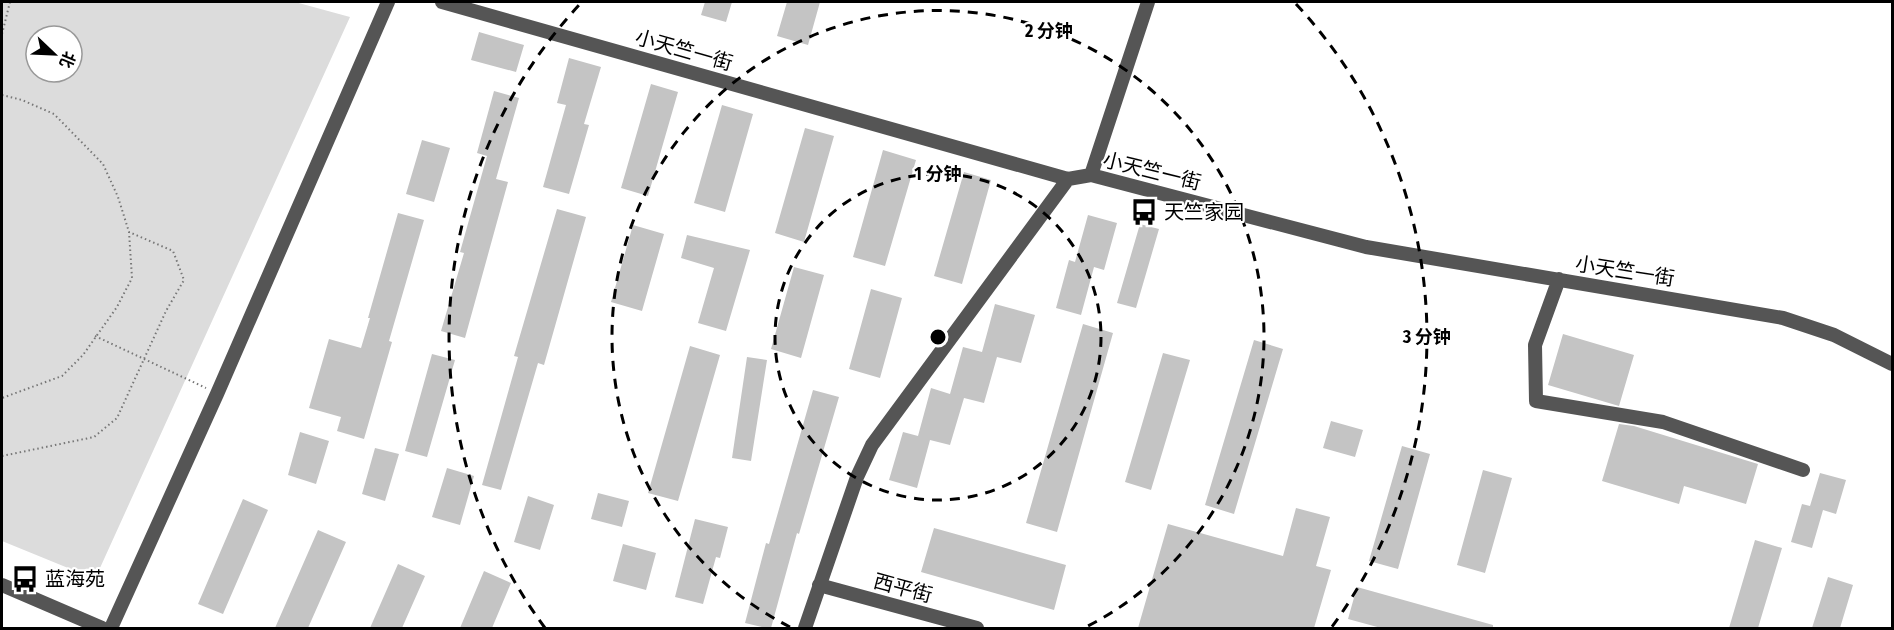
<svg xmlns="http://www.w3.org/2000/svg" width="1894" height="630" viewBox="0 0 1894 630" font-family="'Fira Sans Condensed','Noto Sans SC',sans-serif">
	<rect width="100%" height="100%" fill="#fff"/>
	<path fill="#dcdcdc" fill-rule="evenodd" d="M2,2H295L350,17L95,579L2,541ZM36,36H72V72H36Z"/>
	<path fill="#c4c4c4" d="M705,2H732L726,22L701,15Z
		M787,2H820L808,45L777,36Z
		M479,32L524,45L516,72L471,60Z
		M569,58L601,67L584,124L589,125L569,194L543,187L566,105L557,103Z
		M651,84L678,92L648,196L621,188Z
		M494,91L519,98L496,179L508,182L465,338L441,331L464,253L460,252L487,156L477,153Z
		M722,105L753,114L725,212L694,203Z
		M805,128L834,136L804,242L775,233Z
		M422,140L450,148L434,202L406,194Z
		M883,150L916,160L885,266L853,257Z
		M964,172L991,180L962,284L934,276Z
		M557,209L586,217L544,365L538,363L501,490L482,485L518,357L514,356Z
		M398,213L424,220L389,341L392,342L364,439L337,431L341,417L309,408L329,339L361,348L370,318H368Z
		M1088,215L1117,223L1104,270L1094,267L1081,315L1056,308L1069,260L1075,262Z
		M1140,224L1159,229L1136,308L1117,303Z
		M633,225L664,234L642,311L611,302Z
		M687,235L750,250L726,331L698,323L714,268L681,258Z
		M794,267L824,275L801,358L771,349Z
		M871,289L902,298L880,378L849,369Z
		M995,304L1035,315L1021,363L997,357L984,403L964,398L950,445L930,440L917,488L889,480L903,432L918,436L931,388L950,394L963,347L982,352Z
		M1083,324L1113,333L1057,532L1026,523Z
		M1563,334L1634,355L1619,406L1548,385Z
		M1254,340L1283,349L1234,514L1205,505Z
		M690,346L720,355L678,501L648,493Z
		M1163,353L1190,360L1151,490L1125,482Z
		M432,354L455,360L427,457L405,451Z
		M747,357L767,360L751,461L732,458Z
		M813,390L839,397L799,534L797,533L771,628H766L745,623L766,543L769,544Z
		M1331,421L1363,430L1355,457L1323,448Z
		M1619,424L1634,426L1758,464L1746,504L1684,486L1679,504L1602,481Z
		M300,432L329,441L316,484L288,475Z
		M1402,446L1430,454L1398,569L1369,561Z
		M375,448L399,454L385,501L362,494Z
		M447,468L474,476L460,525L432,517Z
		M1483,470L1512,478L1485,573L1457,565Z
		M1820,473L1846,480L1836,514L1823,510L1812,548L1791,542L1802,504L1810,506Z
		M598,493L629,501L622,527L591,519Z
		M528,496L554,505L540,550L514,542Z
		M243,499L268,510L223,614L198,604Z
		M1296,508L1330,517L1316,566L1331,570L1314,628H1138L1168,524L1283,556Z
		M695,519L728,527L720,558L716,557L703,604L675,597Z
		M934,528L1066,565L1054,610L921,572Z
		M318,530L346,542L308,628H275Z
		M1755,540L1782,548L1758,628H1729Z
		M623,544L656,553L646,590L613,581Z
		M398,564L425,576L402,628H370Z
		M484,571L511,583L492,628H460Z
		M1828,577L1853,585L1840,628H1812Z
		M1357,587L1493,625V628H1381L1348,619Z"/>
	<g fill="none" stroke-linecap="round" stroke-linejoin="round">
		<path stroke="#777" stroke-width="2" stroke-dasharray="1.5 3" stroke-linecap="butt" d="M2,34L10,2
			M2,95L22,100L54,114L103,164L118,197L129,232L132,278L117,307L83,355L62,376L2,398
			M95,336L206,388
			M2,456L94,437L117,418L166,311L184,280L173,251L129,232"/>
		<path stroke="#555" stroke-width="14" d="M442,2L1068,179L1091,175L1366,247L1783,318L1834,335L1892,364
			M1091,175L1148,2
			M1559,279L1535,345L1536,401L1663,422L1803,470
			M2,585L102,628
			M819,585L977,628
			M111,628L217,394L388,2
			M805,628L857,477L872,445L1068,179"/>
	</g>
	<g fill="none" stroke="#000" stroke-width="3" stroke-dasharray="10 8">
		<circle cx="938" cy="337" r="163"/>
		<path d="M790 627A326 326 0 1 1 1086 627"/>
		<path d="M545 628A489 489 0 0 1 580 4M1296 4A489 489 0 0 1 1331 628"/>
	</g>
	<defs>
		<symbol id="bus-bare" viewBox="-9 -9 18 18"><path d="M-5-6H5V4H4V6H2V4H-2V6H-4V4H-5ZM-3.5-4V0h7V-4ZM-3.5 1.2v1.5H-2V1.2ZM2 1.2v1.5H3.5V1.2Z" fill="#000" stroke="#fff" stroke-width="2.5" paint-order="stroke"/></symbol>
	</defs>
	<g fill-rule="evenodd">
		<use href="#bus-bare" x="1125" y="193" width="38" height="38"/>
		<use href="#bus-bare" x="6" y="560" width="38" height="38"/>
	</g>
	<g text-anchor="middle" stroke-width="4.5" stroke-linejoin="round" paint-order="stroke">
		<g font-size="20" fill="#000" stroke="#fff">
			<text transform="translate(684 50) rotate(16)" y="7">小天竺一街</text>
			<text transform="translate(1152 171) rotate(14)" y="7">小天竺一街</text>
			<text transform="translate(1625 271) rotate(9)" y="7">小天竺一街</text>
			<text transform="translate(903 588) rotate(15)" y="7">西平街</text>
		</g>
		<g font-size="20" fill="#000" stroke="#fff" text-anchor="start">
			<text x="1164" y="219">天竺家园</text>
			<text x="45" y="586">蓝海苑</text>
		</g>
	</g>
	<circle cx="938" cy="337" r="9" fill="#000" stroke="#fff" stroke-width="3"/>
	<g font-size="18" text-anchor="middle" font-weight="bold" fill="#000" stroke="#fff" stroke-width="4.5" stroke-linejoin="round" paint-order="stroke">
		<text x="1049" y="37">2 分钟</text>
		<text x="938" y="180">1 分钟</text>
		<text x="1427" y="343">3 分钟</text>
	</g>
	<rect width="1894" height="630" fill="none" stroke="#000000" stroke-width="6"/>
	<g transform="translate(54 54) rotate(113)"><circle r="28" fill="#ffffff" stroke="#999999" stroke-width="1.5"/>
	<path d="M0-4.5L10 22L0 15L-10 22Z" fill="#000000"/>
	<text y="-9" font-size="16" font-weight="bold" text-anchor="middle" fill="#000000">北</text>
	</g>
</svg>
